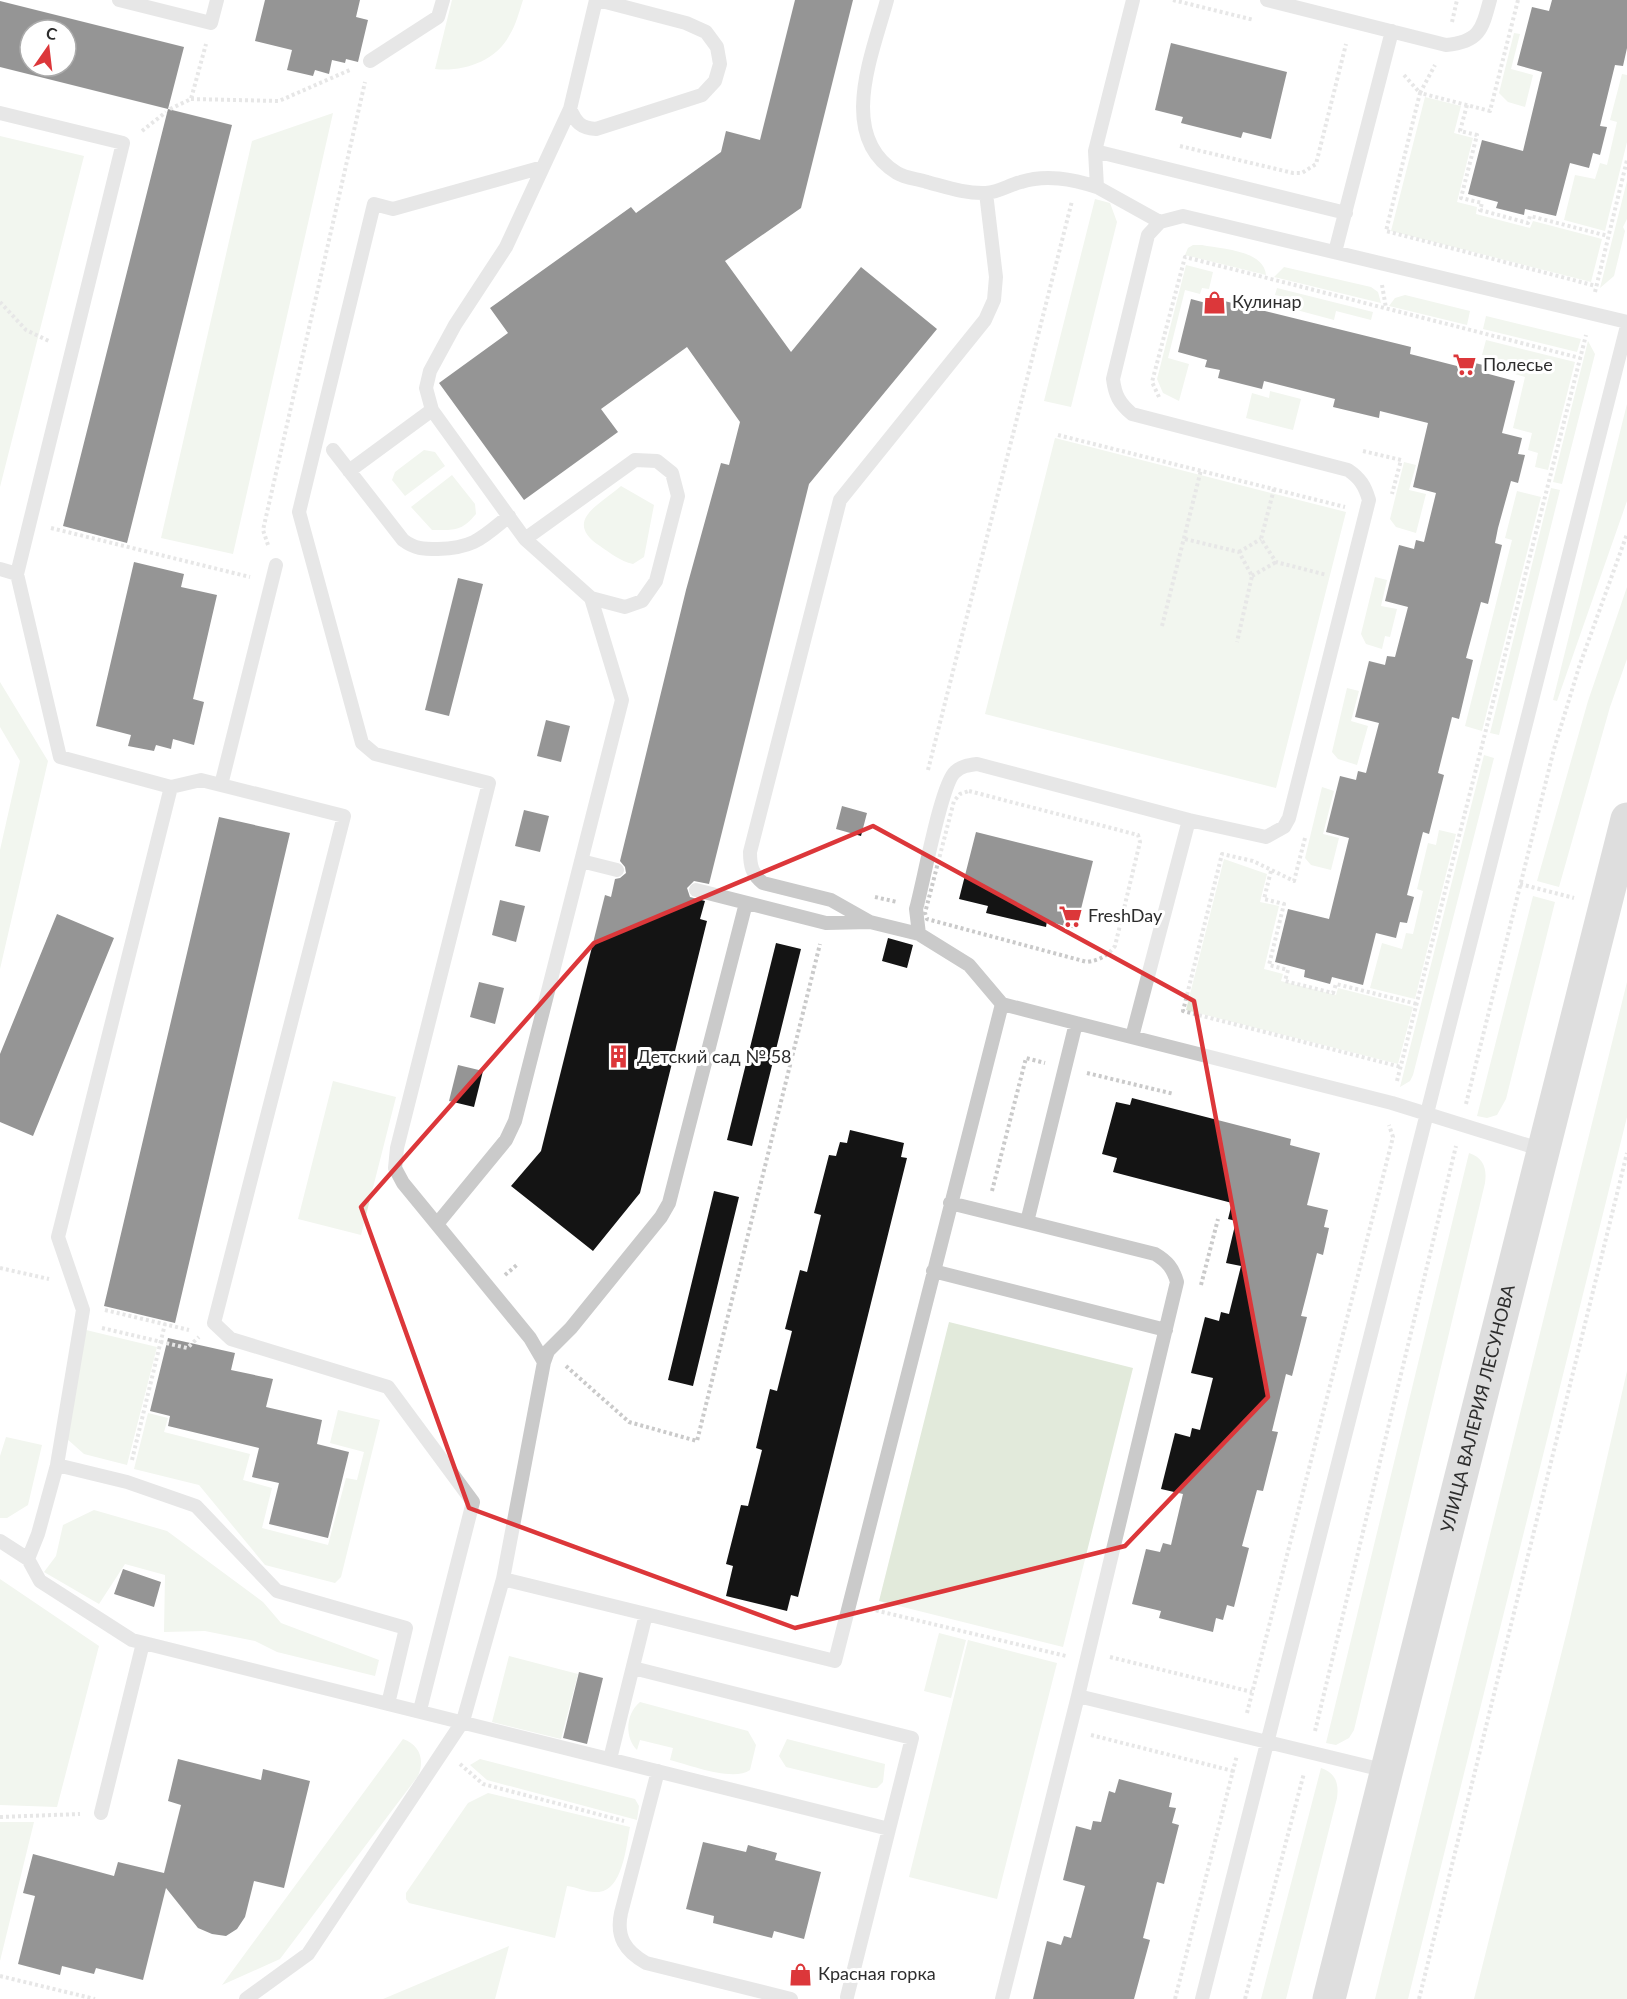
<svg xmlns="http://www.w3.org/2000/svg" width="1627" height="1999" viewBox="0 0 1627 1999" font-family="Lato,sans-serif">
	<rect width="100%" height="100%" fill="#fff"/>
	<path fill="#e2eadb" d="M452,0H523C519,12 516,25 509,36C495,62 462,72 435,69Z
		M1514,33L1520,34L1511,69L1533,75L1525,107L1508,102L1499,93Z
		M1622,74L1627,75V142L1605,231L1564,220L1575,175L1595,179L1600,163L1607,165L1617,122L1610,120Z
		M1425,97L1461,106L1454,133L1473,138L1457,202L1477,207L1476,214L1530,228L1533,221L1602,239L1591,282L1391,231Z
		M333,113L233,554L161,538L252,141Z
		M0,136L84,156L0,487Z
		M1627,181V219L1623,227L1625,231L1614,276L1600,288Z
		M1095,199L1110,203L1117,222L1071,407L1044,401Z
		M1193,245H1202C1221,249 1264,250 1266,275L1185,255L1188,248Z
		M1186,265L1213,272L1209,289L1202,288L1200,294L1185,290L1168,358L1189,364L1179,401L1163,393L1157,379Z
		M1284,267L1371,287L1378,292L1381,303L1274,277Z
		M1277,288L1373,312L1371,320L1336,311L1334,320L1278,305L1280,296L1275,295Z
		M1405,295L1470,311L1467,325L1389,306L1395,298Z
		M1486,316L1581,339L1577,352L1483,329Z
		M1486,340L1575,362L1548,470L1535,467L1538,453L1528,450L1532,433L1513,428L1525,377L1515,374L1517,364L1482,355Z
		M1588,341L1595,354L1562,484L1553,482Z
		M1270,391L1301,399L1293,430L1246,418L1252,393L1269,398Z
		M1627,404V501L1557,701L1553,700Z
		M1055,438L1346,512L1276,788L985,714Z
		M424,450L435,452L445,466L405,496L392,480L395,472Z
		M1404,462L1416,465L1409,490L1426,494L1416,533L1396,527L1390,519Z
		M452,475L475,504L476,514C461,532 454,530 432,530L411,507Z
		M621,486L654,505L644,557L633,564C620,561 610,553 600,546C563,521 598,506 621,486Z
		M1551,488L1560,490L1499,735L1490,733Z
		M1517,491L1541,497L1482,731L1465,726L1512,540L1505,538Z
		M1375,577L1387,580L1381,606L1397,609L1390,637L1385,636L1382,649L1366,644L1361,634Z
		M1627,587V659L1610,707L1559,887L1537,881L1588,701Z
		M0,682L48,761L0,969V850L20,761L0,727Z
		M1347,688L1359,691L1351,721L1368,726L1357,765L1338,759L1332,752Z
		M1484,755L1494,758L1413,1075L1410,1081L1400,1087Z
		M1322,787L1334,791L1323,834L1339,838L1331,870L1311,865L1305,858Z
		M1439,830L1456,834L1415,999L1370,988L1382,943L1402,949L1406,933L1413,934L1423,891L1417,889L1428,843L1436,845Z
		M1224,859L1267,874L1260,902L1279,906L1264,969L1283,974L1281,981L1336,995L1338,988L1413,1007L1398,1064L1186,1010Z
		M1533,896L1555,902L1506,1099L1497,1115L1487,1118L1477,1116Z
		M1627,982V1117L1408,1999H1375Z
		M333,1081L396,1097L361,1235L298,1219Z
		M1469,1153C1484,1158 1487,1169 1485,1183L1354,1730L1349,1738L1336,1745L1326,1743Z
		M949,1322L1133,1368L1063,1647L879,1601Z
		M86,1330L157,1347L127,1465L84,1454L66,1438Z
		M1627,1371V1999H1474L1569,1623Z
		M338,1410L380,1420L341,1577L335,1583L265,1565L199,1485L134,1469L148,1413L168,1418L164,1432L250,1454L243,1480L272,1488L262,1528L328,1545L346,1478L357,1480L364,1452L330,1443Z
		M6,1437L42,1445L28,1505L7,1518H0V1456Z
		M94,1510L167,1531L263,1602L281,1623L379,1660L375,1676L277,1652L255,1641L205,1631L164,1632L165,1575L125,1564L99,1604L44,1572L56,1556L63,1525Z
		M0,1579L99,1646L57,1807L0,1805Z
		M939,1633L966,1640L951,1698L924,1691Z
		M968,1640L1057,1663L997,1899L909,1877Z
		M509,1656L578,1674L561,1739L492,1722Z
		M640,1702L748,1731L756,1745L750,1770C733,1782 690,1765 670,1760L673,1748L640,1740L637,1750C624,1737 626,1713 640,1702Z
		M403,1739C420,1745 425,1760 418,1776L280,1959L222,1985Z
		M787,1739L885,1764L883,1782L877,1788H872L786,1767L779,1756Z
		M480,1759L635,1799L639,1806L637,1820L487,1780L470,1765Z
		M1321,1768C1336,1773 1339,1784 1337,1798L1286,1999H1261Z
		M488,1793L630,1827C626,1846 623,1894 595,1892C586,1892 576,1887 567,1886L555,1938L409,1903L406,1899V1893L468,1803Z
		M0,1822H34L0,1961Z
		M509,1946L495,1999H383Z"/>
	<path fill="#141414" fill-rule="evenodd" d="M265,0H360L356,17L368,20L358,62L346,59L345,63L332,60L329,74L315,70L313,76L287,70L292,50L255,41Z
		M795,0H853L801,208L725,261L791,352L861,267L937,329L809,484L709,884L694,881L687,888L690,897L705,901L700,919L707,921L640,1193L593,1251L511,1186L541,1151L605,895L611,897L615,879L620,878L626,873L625,867L620,861L686,590L721,463L729,465L740,422L687,347L601,409L618,432L524,500L439,383L508,333L490,308L631,207L636,213L721,152L726,131L760,140Z
		M1552,0H1627V48L1623,66L1615,65L1600,126L1607,127L1600,155L1593,153L1589,168L1570,163L1556,216L1525,209L1524,215L1496,208L1498,202L1468,194L1482,140L1523,151L1542,72L1517,65L1532,7L1549,11Z
		M0,1L184,47L168,109L0,67ZM30,30H66V66H30Z
		M1171,43L1287,72L1271,139L1243,132L1241,138L1181,123L1183,117L1155,110Z
		M168,109L232,125L127,543L63,526Z
		M1208,297L1411,347L1410,354L1457,366L1459,359L1487,366L1485,373L1515,381L1502,433L1522,438L1518,454L1525,455L1518,483L1511,481L1498,528L1495,543L1502,545L1488,604L1481,602L1466,658L1473,660L1459,719L1452,717L1438,773L1444,775L1429,834L1423,832L1407,895L1414,897L1407,923L1400,922L1396,938L1376,933L1363,985L1332,977L1330,984L1304,977L1305,970L1275,962L1288,909L1329,919L1349,838L1326,832L1340,776L1356,780L1358,771L1366,773L1379,723L1355,717L1369,661L1385,665L1387,656L1395,657L1408,607L1385,601L1399,545L1414,549L1416,540L1424,542L1436,493L1413,487L1428,423L1380,411L1379,418L1333,407L1335,399L1264,381L1262,389L1218,378L1220,370L1205,367L1207,360L1178,352L1191,299L1206,303Z
		M134,562L184,574L181,587L217,595L193,699L204,702L194,745L173,739L171,749L156,745L154,751L128,746L131,735L96,726Z
		M458,578L483,584L449,716L425,710Z
		M546,720L570,726L561,762L537,756Z
		M842,806L867,813L861,836L836,829Z
		M524,810L549,816L540,852L515,846Z
		M219,817L290,833L175,1323L104,1306Z
		M976,832L1093,861L1076,929L1047,921L1046,927L986,913L988,906L959,899Z
		M500,900L525,906L516,942L492,935Z
		M57,914L114,938L33,1136L0,1122V1054Z
		M888,938L913,945L907,968L882,961Z
		M776,943L801,949L752,1146L727,1140Z
		M479,982L504,988L495,1024L470,1017Z
		M458,1065L483,1071L474,1107L449,1101Z
		M1132,1098L1291,1139L1290,1145L1320,1153L1307,1205L1328,1210L1324,1227L1329,1228L1323,1255L1317,1253L1307,1293L1301,1316L1307,1317L1292,1376L1286,1374L1272,1431L1278,1432L1263,1491L1257,1490L1242,1546L1249,1548L1234,1607L1227,1605L1223,1620L1216,1618L1213,1632L1159,1618L1161,1611L1132,1604L1146,1549L1160,1552L1163,1543L1171,1545L1183,1494L1161,1489L1175,1433L1190,1437L1192,1428L1200,1430L1213,1378L1191,1373L1205,1317L1219,1321L1221,1312L1229,1314L1241,1266L1226,1263L1236,1221L1228,1219L1232,1203L1113,1172L1117,1158L1102,1154L1116,1102L1130,1105Z
		M850,1130L904,1143L901,1157L907,1158L798,1597L791,1595L787,1611L726,1596L733,1566L726,1564L741,1505L748,1506L762,1450L756,1448L770,1389L777,1391L792,1331L785,1329L800,1270L807,1272L821,1215L814,1213L829,1155L836,1156L840,1142L847,1143Z
		M714,1191L739,1197L693,1386L668,1380Z
		M168,1338L235,1353L231,1370L273,1379L266,1407L322,1420L317,1444L349,1452L328,1538L269,1524L279,1483L252,1477L259,1448L168,1426L170,1416L150,1411Z
		M123,1569L161,1582L154,1607L114,1594Z
		M579,1672L603,1678L587,1744L563,1738Z
		M178,1759L261,1780L263,1769L310,1781L284,1888L254,1881L245,1917L237,1929L226,1936L212,1934L198,1928L166,1888L143,1980L96,1968L94,1974L62,1966L60,1975L18,1964L35,1896L23,1893L33,1854L114,1876L118,1862L164,1873L181,1805L168,1801Z
		M1119,1779L1172,1793L1169,1807L1176,1808L1172,1823L1179,1825L1164,1884L1157,1882L1143,1938L1150,1940L1134,1999H1033L1047,1941L1061,1945L1064,1936L1071,1938L1085,1886L1063,1880L1076,1826L1091,1830L1093,1821L1101,1822L1109,1791L1115,1793Z
		M703,1842L746,1852L748,1845L777,1853L775,1860L821,1872L804,1939L774,1931L772,1938L713,1923L714,1916L686,1909Z"/>
	<g fill="none" stroke-linecap="round" stroke-linejoin="round">
		<path stroke="#cacaca" stroke-width="4" stroke-dasharray="3 3" stroke-linecap="butt" d="M1173,0L1254,20
			M1518,0L1490,111L1420,93L1386,231L1596,286
			M1452,22L1457,0
			M1404,75L1420,93L1435,65
			M191,99L279,101L352,69
			M1467,105L1460,131L1477,135L1461,198L1482,203L1480,210L1528,223L1530,216L1608,236
			M170,109L191,99L206,44
			M142,131L166,112
			M1180,146L1293,173H1302L1316,164L1346,44
			M1382,285L1386,308
			M1595,292L1627,160
			M0,302L26,330L51,342
			M1159,397L1152,382L1185,257L1580,358
			M1058,435L1345,507
			M1363,451L1401,460L1392,494
			M1274,489L1261,539L1276,562L1327,575
			M51,528L250,577
			M1185,539L1239,552L1252,576L1237,642
			M268,545L263,530L365,82
			M1239,552L1261,539
			M1252,576L1276,562
			M1162,626L1201,470
			M928,770L1072,201
			M969,791L1138,835L1140,842L1115,946C1107,956 1100,960 1087,962L927,919L925,913L954,801L960,794Z
			M1305,838L1294,881L1253,861L1222,854L1183,1011L1401,1067
			M1271,871L1264,899L1284,904L1269,965L1288,970L1285,981L1333,993L1336,984L1417,1004
			M1520,884L1574,898
			M875,897L897,902
			M1087,1073L1174,1094
			M1397,1081L1586,335
			M1466,1104L1554,749L1579,667L1627,534
			M992,1191L1026,1058L1045,1063
			M0,1268L49,1279
			M505,1275L518,1264
			M1201,1285L1218,1219
			M105,1310L189,1330
			M102,1328L187,1348L199,1337
			M566,1366L629,1422L697,1441L820,944
			M132,1460L165,1324
			M870,1609L1066,1656
			M1110,1657L1252,1692
			M1247,1713L1393,1137L1389,1125
			M1315,1731L1456,1146
			M1091,1735L1233,1771
			M460,1764L483,1784L624,1821
			M0,1817L80,1814
			M0,1976L95,1999
			M1175,1999L1237,1755
			M1245,1999L1304,1773
			M1419,1999L1627,1153"/>
		<path stroke="#cacaca" stroke-width="14" d="M119,0L211,23L217,0
			M887,0C873,53 836,136 897,173C905,178 918,179 927,182C946,187 966,194 986,193C999,192 1009,185 1021,182C1046,174 1072,179 1097,187
			M1133,0L1095,151L1097,187L1160,222
			M1267,0L1446,45C1479,42 1482,30 1490,0
			M370,61L438,17L443,0
			M570,109C576,122 580,128 596,129L702,95L715,81L720,64L717,47L706,32L686,23L598,0
			M0,113L123,143L17,574
			M1095,151L1346,213
			M1335,252L1392,31
			M333,450L403,540C415,549 423,549 438,549C474,548 482,538 509,516
			M349,471L432,410
			M525,539L635,460L657,461L672,473L678,496L656,581L642,601L625,607L591,598L525,539L432,410L426,388L430,371L455,325L506,247L570,109L596,0
			M0,569L17,574L60,757L171,787L201,780L344,816L214,1323L231,1339L388,1387L473,1502L420,1710
			M221,785L276,565
			M581,861L617,870
			M696,890L826,923L870,922L919,934
			M870,922L831,900L763,883C752,874 750,866 750,852L840,500L985,320L994,300L996,277L986,193
			M1002,1004L969,965L919,934L916,909C923,885 941,784 955,772C961,766 969,765 977,764L1189,820
			M1076,1023L1392,1103L1543,1150
			M1132,1037L1189,820L1266,837L1284,827L1289,818L1369,500C1365,486 1360,478 1348,470L1132,414C1119,403 1115,395 1113,379L1148,235L1160,222L1183,216L1627,322
			M950,1203L1027,1222
			M437,1224L506,1140L515,1121L622,700L591,598
			M933,1271L1166,1330
			M544,1362L548,1351L571,1328L661,1217L669,1203L746,903
			M57,1465L127,1482L196,1506L277,1591L406,1628L388,1704
			M0,1541L28,1559L40,1581L132,1640L889,1829L847,1997
			M28,1559L38,1534L57,1465L83,1310L58,1237L171,787
			M503,1579L544,1362L530,1338L403,1183L395,1168L397,1148L489,783L375,754L362,743L299,512L374,204L393,209L543,167
			M633,1668L912,1738L889,1829
			M610,1759L646,1614L835,1661L1002,1004L1076,1023L1027,1222L1155,1254C1167,1261 1173,1268 1177,1282L1078,1696
			M658,1771L621,1913C616,1937 625,1951 646,1963L791,1999
			M101,1813L143,1643
			M246,1999L308,1954L463,1721L503,1579L646,1614
			M1002,1999L1078,1696L1387,1771
			M1202,1999L1627,326"/>
		<path stroke="#b7b7b7" stroke-width="33" id="s1" d="M1329,1999L1627,819"/>
	</g>
	<path d="M0 0H1627V1999H0ZM873,826L1194,1001L1268,1397L1125,1546L795,1628L469,1508L361,1207L594,943Z" fill="#fff" fill-opacity=".55" fill-rule="evenodd"/>
	<path fill="none" stroke="#dc373a" stroke-width="4.5" stroke-linejoin="round" d="M873,826L1194,1001L1268,1397L1125,1546L795,1628L469,1508L361,1207L594,943Z"/>
	<defs>
		<symbol id="shop-bare" viewBox="-9 -9 18 18"><path d="M-5-2.5h2.3a2.7 3.5 0 0 1 5.4 0H5L5.5 6h-11ZM-1.5-2.5h3a1.5 2.3 0 0 0-3 0Z" fill="#dc373a" stroke="#fff" stroke-width="2.5" paint-order="stroke"/></symbol>
		<symbol id="supermarket-bare" viewBox="-9 -9 18 18"><path d="M-6-5.5h2.5l.6 2H6L4.5 2H-2.5L-4.4-4H-6ZM-1.5 3.2a1.3 1.3 0 1 0 .1 0ZM3 3.2a1.3 1.3 0 1 0 .1 0Z" fill="#dc373a" stroke="#fff" stroke-width="2.5" paint-order="stroke"/></symbol>
		<symbol id="building-bare" viewBox="-9 -9 18 18"><path d="M-4-6H4V6H1V3H-1V6H-4ZM-2.5-4.3h1.7v1.8h-1.7ZM.8-4.3h1.7v1.8H.8ZM-2.5-1h1.7V.8h-1.7ZM.8-1h1.7V.8H.8Z" fill="#dc373a" stroke="#fff" stroke-width="2.5" paint-order="stroke"/></symbol>
	</defs>
	<g fill-rule="evenodd">
		<use href="#shop-bare" x="1198" y="286" width="33" height="33"/>
		<use href="#supermarket-bare" x="1448" y="348" width="33" height="33"/>
		<use href="#supermarket-bare" x="1054" y="900" width="33" height="33"/>
		<use href="#building-bare" x="602" y="1040" width="33" height="33"/>
		<use href="#shop-bare" x="784" y="1958" width="33" height="33"/>
	</g>
	<g text-anchor="middle" stroke-width="6" stroke-linejoin="round" paint-order="stroke">
		<g font-size="18" fill="#2d2d2d" stroke="#fff" text-anchor="start">
			<text x="1232" y="308">Кулинар</text>
			<text x="1483" y="371">Полесье</text>
			<text x="1088" y="922">FreshDay</text>
			<text x="637" y="1063">Детский сад № 58</text>
			<text x="818" y="1980">Красная горка</text>
		</g>
		<g font-size="18" fill="#2d2d2d" stroke="#fff">
			<text dy="6" stroke="none"><textPath href="#s1" startOffset="609">УЛИЦА ВАЛЕРИЯ ЛЕСУНОВА</textPath></text>
		</g>
	</g>
	<g transform="translate(48 48) rotate(14)"><circle r="28" fill="#ffffff" stroke="#ababab" stroke-width="1.5"/>
	<path d="M0-4.5L10 22L0 15L-10 22Z" fill="#dc373a"/>
	<text y="-9" font-size="16" font-weight="bold" text-anchor="middle" fill="#2d2d2d">С</text>
	</g>
</svg>
